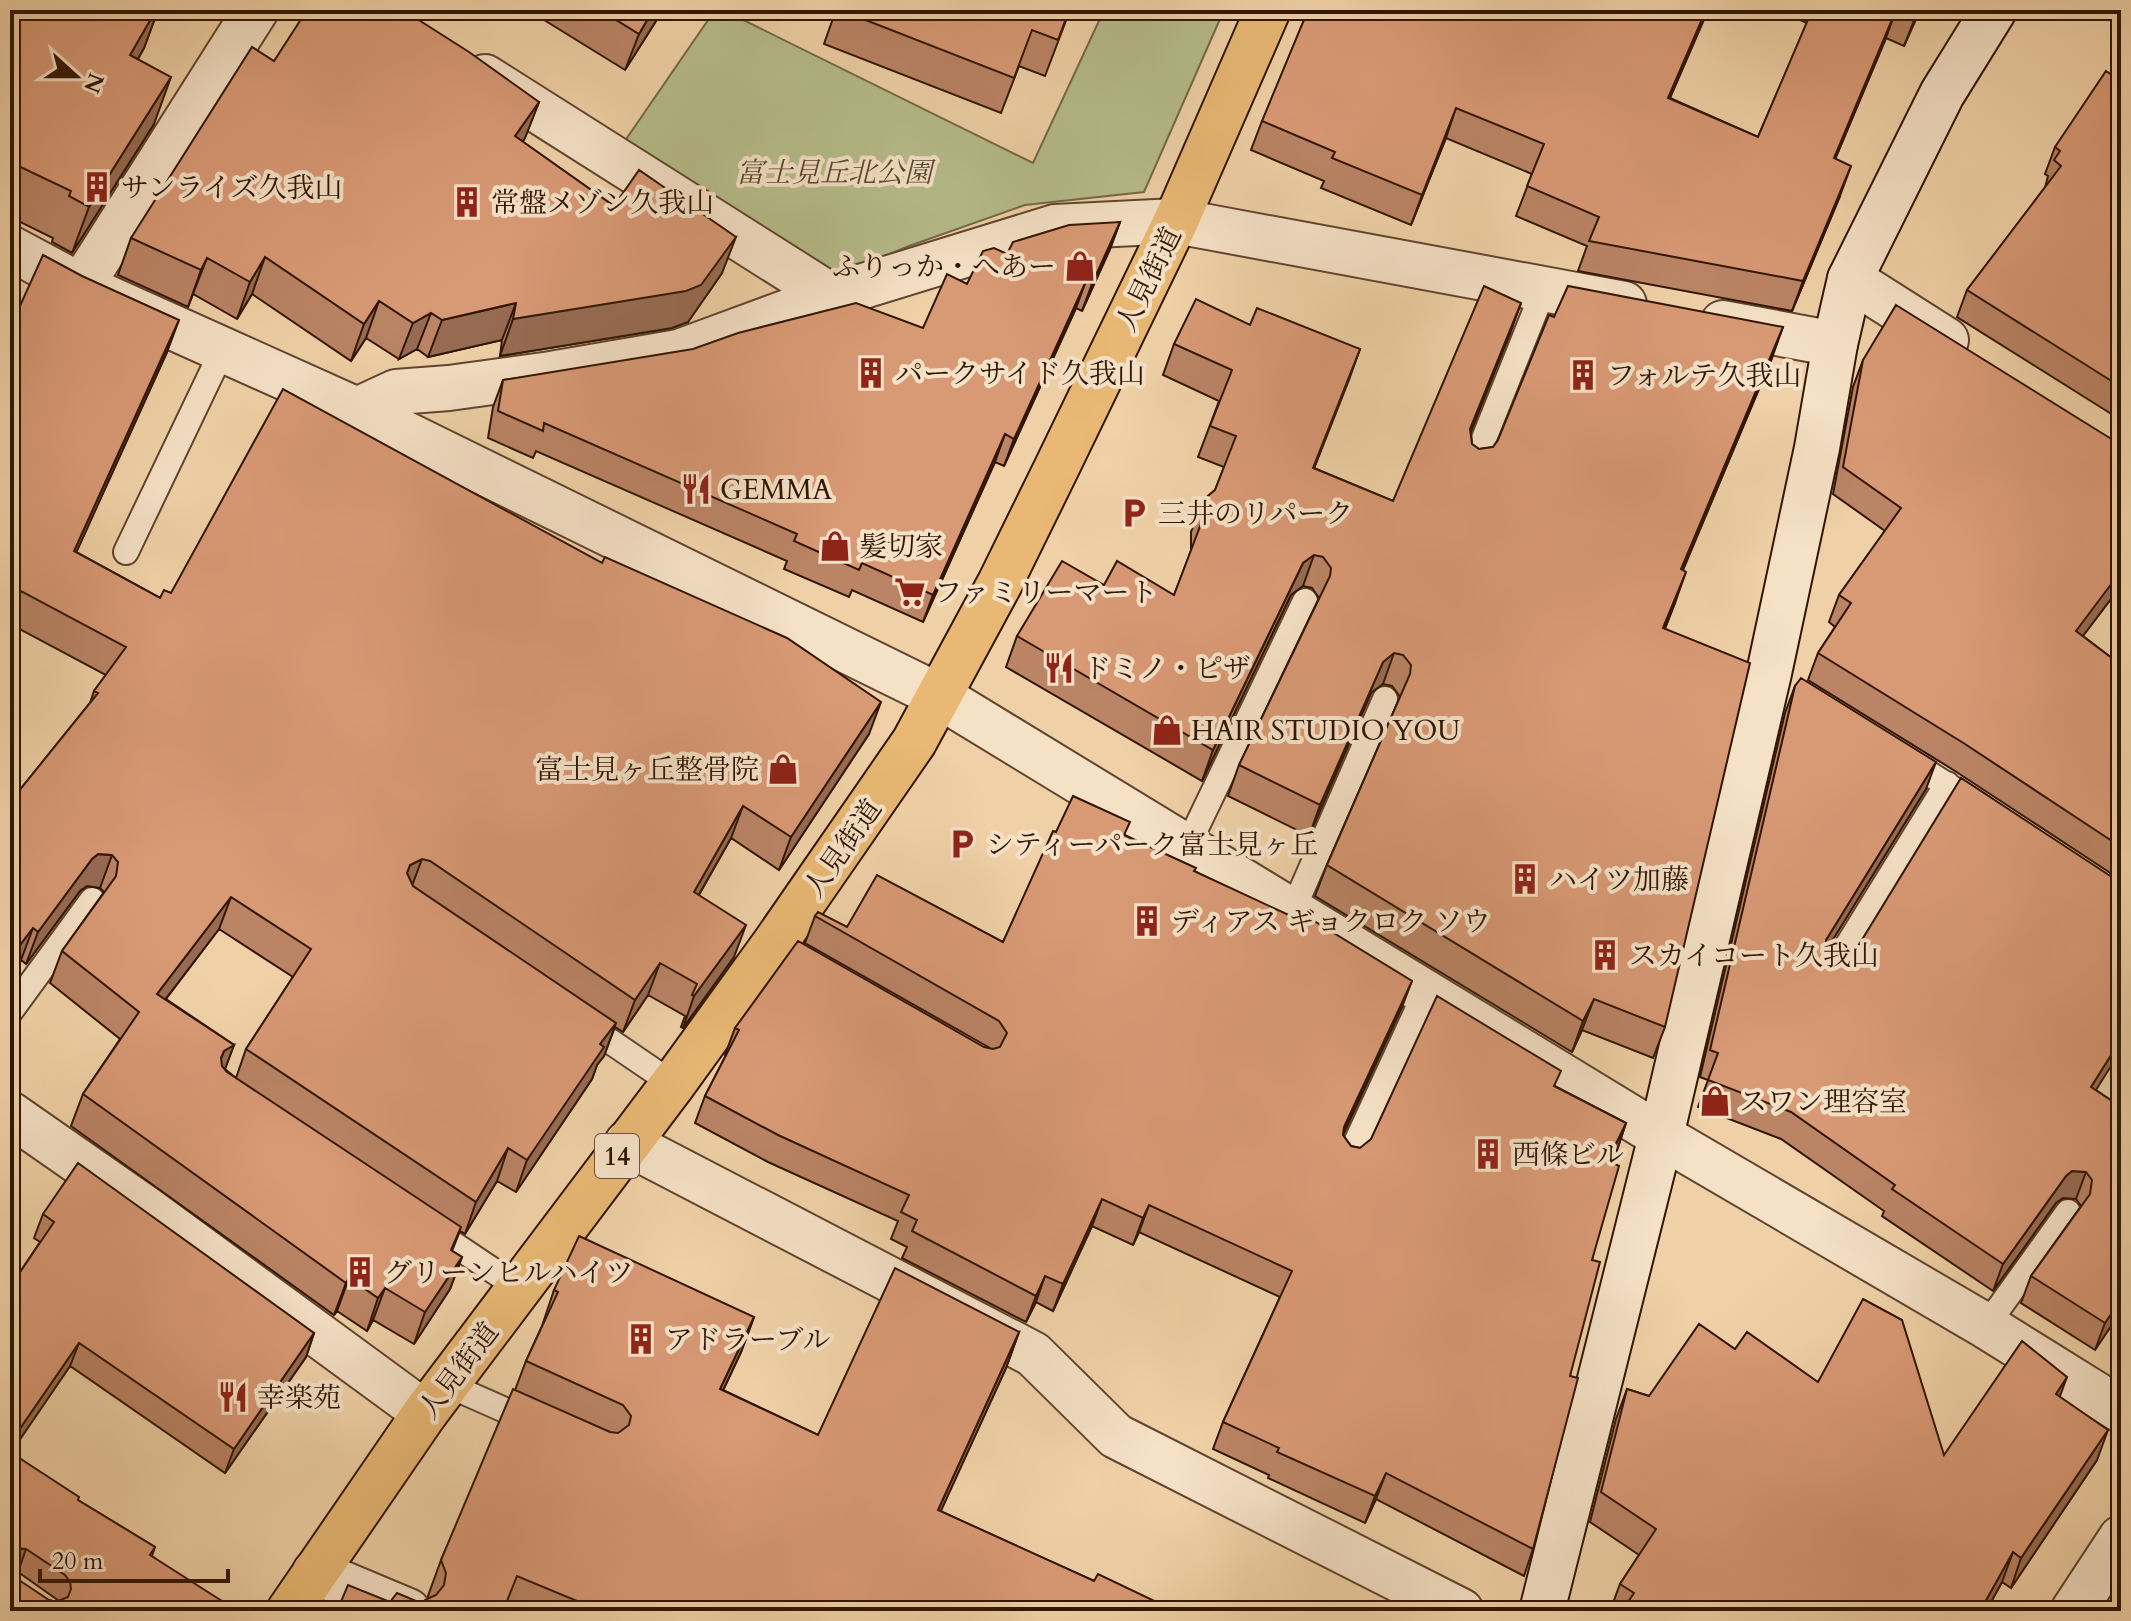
<svg xmlns="http://www.w3.org/2000/svg" width="2131" height="1621" viewBox="0 0 2131 1621" font-family="Cardo,'Noto Serif JP',serif">
	<rect width="100%" height="100%" fill="#f0d1a7"/>
	<filter id="stains"><feTurbulence type="fractalNoise" baseFrequency=".0025" numOctaves="4"/><feColorMatrix values="0 0 0 0 .2 0 0 0 0 .09 0 0 0 0 .02 0 0 0 .5 -.17"/></filter>
	<radialGradient id="worn" r=".72"><stop offset=".6" stop-color="#630" stop-opacity="0"/><stop offset="1" stop-color="#630" stop-opacity=".3"/></radialGradient>
	<path fill="#b6bc8a" stroke="#746848" stroke-width="2" d="M715,10H723L1033,163L1104,10H1224L1144,192L1025,205L909,246L826,280L618,151Z"/>
	<g fill="none" stroke-linecap="round" stroke-linejoin="round">
		<defs>
			<path id="lane" d="M1473,466L1544,289
				M126,552L223,349
				M1906,759L1980,806
				M1186,849L1305,601
				M1292,912L1385,699
				M1829,975L1947,784
				M10,1012L92,900
				M582,1022L673,1084
				M1348,1160L1426,991
				M428,1227L519,1288
				M1986,1326L2068,1212
				M446,1384L532,1422"/>
			<path id="street" d="M485,77L831,296
				M10,248L81,286L357,410L939,696L1661,1136L1986,1326L2121,1410
				M1850,279L1946,340
				M81,286L256,10
				M1723,323L1835,344
				M357,410L396,392L449,388L551,374L679,352L831,296L1055,227L1176,221L1624,304
				M10,1114L145,1208L425,1413
				M627,1143L1033,1354L1116,1436L1461,1611
				M315,1572L408,1611
				M2073,1611L2121,1538"/>
			<path id="secondary" d="M1542,1611L1661,1136L1769,673L1817,448L1835,344L1850,279L1942,94L1994,10"/>
			<path id="primary" d="M289,1611L425,1413L673,1084L775,943L914,742L1000,583L1056,469L1176,221L1268,10"/>
		</defs>
		<use href="#lane" stroke="#61442e" stroke-width="28"/>
		<use href="#street" stroke="#61442e" stroke-width="48"/>
		<use href="#secondary" stroke="#311505" stroke-width="48"/>
		<use href="#primary" stroke="#311505" stroke-width="48"/>
		<use href="#lane" stroke="#f5e1c6" stroke-width="24"/>
		<use href="#street" stroke="#f5e1c6" stroke-width="44"/>
		<use href="#secondary" stroke="#f5e1c6" stroke-width="44"/>
		<use href="#primary" stroke="#e8b874" stroke-width="44"/>
	</g>
	<path fill="#ba8465" stroke="#311505" stroke-width="2" fill-rule="evenodd" d="M10,10H158L144,48L138,59L154,124L72,253L52,242L53,238L10,217Z
		M528,10H663L625,70Z
		M836,10H1070L1045,76L1019,66L1001,113L824,44Z
		M1708,10L1670,98L1758,137L1807,23L1777,10H1920L1904,46L1886,38L1835,159L1840,196L1792,311L1578,271L1587,246L1516,216L1532,174L1446,138L1411,225L1321,188L1324,181L1251,150L1262,121Z
		M274,61L539,102L523,142L614,206L722,273L688,322L672,328L500,356L502,340L428,357L417,349L399,359L366,338L351,361L252,294L237,319L193,294L188,307L118,275L131,238Z
		M2121,74V420L1957,317L1967,290L2045,188L2048,176L2045,174L2055,147Z
		M1120,222L1110,249L1082,311L1076,308L1004,466L995,462L923,622L852,590L849,597L784,569L787,561L536,451L533,458L488,438L493,407L503,380L923,328L1007,254Z
		M1521,303L1471,432L1472,444L1479,449L1493,447L1498,440L1554,317L1772,358L1683,570L1675,603L1665,629V1027L1653,1058L1582,1030L1572,1052L1315,896L1327,865L1400,697L1392,686L1383,684L1371,693L1309,836L1228,796L1239,765L1319,598L1312,588L1303,586L1291,595L1202,781L1006,667L1017,636L1104,585L1174,595L1191,551V532L1202,501L1215,490L1224,467L1198,457L1219,401L1163,375L1174,344L1250,325L1360,349L1314,468L1393,501Z
		M10,328L167,352L76,552L160,598L171,593L869,734L779,870L731,838L699,895L734,957L683,1028L681,1027L685,1016L648,995L623,1032L615,1027L604,1056L597,1065L592,1079L516,1192L497,1181L465,1234L460,1231L452,1251L462,1257L450,1289L414,1344L373,1320L367,1331L337,1311L334,1315L71,1126L83,1094L120,1039L50,983L62,951L104,892L100,888L87,886L80,891L26,964L21,960L10,975V802L90,703L94,691L106,675L10,624ZM219,929L293,977L246,1049L236,1078L225,1069L234,1045L166,999Z
		M1863,360L2117,444V591L2083,636L2121,665V880L1955,771L1808,680L1818,653L1835,627L1829,622L1839,595L1885,531L1833,494L1853,387Z
		M1795,686L1926,789L1825,952V954L1832,961L1845,962L2096,1090L2121,1107V1311L2095,1350L2021,1303L2031,1276L2081,1206L2076,1199L2063,1198L2056,1203L1993,1291L1882,1216L1884,1211L1781,1139L1698,1107L1708,1080L1700,1077L1785,713Z
		M1056,832L1125,835L1195,871L1402,1007L1343,1135L1351,1146L1360,1148L1555,1086L1626,1123L1617,1150L1611,1162L1570,1376L1533,1549L1524,1576L1376,1499L1365,1523L1268,1478L1269,1475L1213,1449L1223,1422L1280,1297L1139,1232L1133,1245L1092,1226L1053,1311L1036,1302L1026,1322L902,1258L907,1247L891,1239L898,1221L768,1162L695,1123L705,1096L726,1055H725L735,1028L990,1048L805,943L815,916L847,927L1003,942Z
		M43,1214L314,1333L306,1357L225,1473L70,1366L11,1452L78,1500L155,1547L152,1556L222,1611H10L49,1600L56,1602L59,1601L18,1572H10V1287L40,1242L34,1238Z
		M554,1290L754,1317L741,1352L723,1390L818,1435L1019,1332L1006,1368L940,1511L1094,1581L1164,1611H337L390,1602L423,1604L429,1598L428,1596L441,1560L515,1390L526,1361L542,1326Z
		M1735,1349L1818,1382L1944,1455L2060,1397L2097,1460L2011,1588L2002,1582L1986,1611H1610L1620,1584L1639,1555L1590,1522L1616,1419L1627,1389L1649,1396Z
		M2121,1589V1611H2113Z"/>
	<path fill="#976b52" stroke="#311505" stroke-width="2" d="M156,10H158L144,48L113,102L130,55Z
		M653,10H663L625,70L639,34Z
		M1706,10H1708L1657,127L1668,98Z
		M1896,10L1886,38L1823,188L1834,158Z
		M1918,10H1920L1904,46Z
		M171,77L154,124L72,253L89,207Z
		M539,102L525,138L502,173L515,136Z
		M1456,108L1446,138L1411,225L1422,195Z
		M1851,166L1840,196L1792,311L1803,281Z
		M1120,222L1110,249L1082,311L1092,284Z
		M736,237L722,273L688,322L672,328L500,356L513,319Z
		M265,257L252,294L237,319L250,282Z
		M207,258L193,294L188,307L201,270Z
		M1086,281L1076,308L1004,466L1014,439Z
		M379,301L366,338L351,361L364,324Z
		M516,303L502,340L428,357L442,320Z
		M1521,303L1510,334L1459,460L1470,429Z
		M431,313L417,349L399,359L413,323Z
		M179,320L167,352L62,584L74,551Z
		M1783,327L1772,358L1670,600L1681,569Z
		M1360,349L1349,380L1302,499L1313,468Z
		M1005,434L995,462L923,622L933,595Z
		M1314,555L1303,586L1291,595L1202,781L1213,750L1303,563Z
		M2121,557V579L2117,591L2066,658L2076,631Z
		M1686,572L1675,603L1652,659L1663,628Z
		M21,591L10,620V610Z
		M1394,653L1383,684L1371,693L1309,836L1320,805L1383,662Z
		M881,702L869,734L779,870L791,837Z
		M1936,762L1926,789L1816,967L1826,940Z
		M743,806L731,838L682,924L694,892Z
		M98,854L112,855L100,888L87,886L80,891L26,964L38,932L92,859Z
		M422,859L410,891L398,897L410,865Z
		M231,897L219,929L145,1026L157,994Z
		M746,925L734,957L683,1028L694,996Z
		M33,928L21,960L10,975V958Z
		M660,963L648,995L623,1032L635,1000Z
		M1412,981L1402,1007L1334,1154L1344,1127Z
		M1594,999L1582,1030L1572,1052L1583,1021Z
		M616,1023L604,1056L597,1065L592,1079L516,1192L527,1160L600,1044Z
		M2121,1039V1050L2081,1114L2091,1087Z
		M234,1045L222,1077L209,1090L224,1051Z
		M1626,1123L1617,1150L1598,1187L1608,1160Z
		M508,1148L497,1181L465,1234L476,1202Z
		M2072,1171L2086,1172L2076,1199L2063,1198L2056,1203L1993,1291L2003,1264L2066,1176Z
		M1102,1199L1092,1226L1053,1311L1063,1284Z
		M1149,1205L1139,1232L1133,1245L1143,1218Z
		M462,1257L450,1289L414,1344L425,1312Z
		M1045,1276L1036,1302L1026,1322L1036,1296Z
		M349,1278L337,1311L334,1315L346,1283Z
		M385,1288L373,1320L367,1331L378,1298Z
		M2121,1299V1311L2095,1350L2105,1323Z
		M754,1317L741,1352L707,1425L720,1389Z
		M1019,1332L1006,1368L925,1546L938,1510Z
		M314,1333L306,1357L225,1473L234,1449Z
		M79,1343L70,1366L10,1454V1443Z
		M2067,1377L2056,1407V1394Z
		M2108,1430L2097,1460L2011,1588L2021,1558Z
		M1386,1473L1376,1499L1365,1523L1375,1496Z
		M13,1548L26,1549L18,1572H10V1550Z
		M2013,1552L2002,1582L1986,1611H1980Z"/>
	<path fill="#d89975" stroke="#311505" stroke-width="2" d="M10,10H156L130,55L171,77L89,207L69,196L71,191L10,162Z
		M307,10H403L469,52L539,102L515,136L614,206L639,170L736,237L701,285L686,291L513,319L516,303L442,320L431,313L413,323L379,301L364,324L265,257L250,282L207,258L201,270L131,238L252,47L274,61Z
		M600,10H653L639,34Z
		M840,10H1069L1058,40L1032,30L1014,78Z
		M1308,10H1706L1668,98L1758,137L1812,10H1896L1834,158L1851,166L1803,281L1589,241L1599,217L1527,186L1544,144L1456,108L1422,195L1332,158L1335,152L1262,121Z
		M1900,10H1918L1915,17Z
		M2106,71L2118,79L2121,74V387L1967,290L2061,166L2054,160L2060,151L2055,147Z
		M1120,222L1092,284L1086,281L1014,439L1005,434L933,595L862,563L859,570L794,541L797,534L544,423L543,431L498,411L503,380L693,349L738,333L856,303L923,328L947,274L967,284L983,251L994,248L1007,254L1013,242L1069,225Z
		M43,255L82,276L179,320L74,551L160,598L164,590L171,593L283,389L602,563L605,557L787,638L881,702L791,837L743,806L694,892L746,925L694,996L692,995L697,984L660,963L635,1000L430,861L422,859L410,865L407,873L413,886L616,1023L600,1044L604,1047L527,1160L508,1148L476,1202L246,1049L311,949L231,897L157,994L234,1045L224,1051L221,1058L222,1066L227,1072L461,1227L451,1250L462,1257L425,1312L385,1288L378,1298L349,1278L346,1283L83,1094L139,1012L62,951L116,876L118,862L112,855L98,854L92,859L38,932L33,928L10,958V802L98,693L94,691L126,647L21,591L10,610V328Z
		M1484,286L1521,303L1470,429L1472,444L1479,449L1493,447L1498,440L1549,315L1554,317L1568,286L1783,327L1681,569L1686,572L1663,628L1750,663L1665,1027L1594,999L1583,1021L1327,865L1410,674L1411,665L1403,655L1394,653L1383,662L1320,805L1239,765L1330,576L1331,568L1323,557L1314,555L1303,563L1213,750L1017,636L1062,561L1104,585L1117,561L1174,595L1202,521V501L1215,490L1236,436L1210,426L1232,370L1174,344L1196,299L1250,325L1257,308L1360,349L1313,468L1393,501Z
		M1896,305L2121,445V557L2120,559L2121,560V571L2076,631L2121,665V847L1965,744L1818,653L1851,603L1839,595L1901,508L1843,467L1863,360Z
		M1801,678L1936,762L1826,940L1825,954L1832,961L1845,962L1852,956L1961,778L2121,883V1039L2091,1087L2121,1107V1299L2105,1323L2031,1276L2090,1194L2092,1180L2086,1172L2072,1171L2066,1176L2003,1264L1892,1189L1895,1185L1791,1112L1708,1080L1718,1053L1710,1050L1795,686Z
		M1073,796L1130,822L1124,835L1196,868L1194,871L1293,917L1296,910L1412,981L1344,1127L1343,1135L1351,1146L1360,1148L1371,1139L1437,996L1561,1071L1554,1086L1626,1123L1608,1160L1619,1166L1592,1260L1600,1262L1570,1376L1578,1378L1533,1549L1386,1473L1375,1496L1277,1452L1279,1448L1223,1422L1292,1271L1149,1205L1143,1218L1102,1199L1063,1284L1045,1276L1036,1296L912,1231L917,1220L901,1212L909,1195L778,1135L705,1096L739,1030L735,1028L798,941L984,1047L993,1049L1000,1047L1007,1033L999,1021L815,916L818,912L847,927L877,875L1003,942L1053,831L1056,832Z
		M78,1163L314,1333L234,1449L79,1343L10,1443V1287L54,1222L43,1214Z
		M579,1236L754,1317L720,1389L818,1435L895,1268L1019,1332L938,1510L1094,1581L1098,1574L1165,1606L1163,1611H601L517,1576L503,1611H337L348,1585L390,1602L397,1593L423,1604L425,1600L436,1595L444,1585L446,1573L441,1560L513,1389L610,1432L618,1433L629,1425L631,1416L623,1405L526,1361L558,1292L554,1290Z
		M1863,1299L1902,1320L1944,1455L2022,1341L2067,1377L2056,1394L2108,1430L2021,1558L2013,1552L1980,1611H1622L1634,1593L1620,1584L1656,1529L1601,1492L1627,1389L1649,1396L1699,1324L1735,1349L1747,1332L1818,1382Z
		M10,1452L79,1497L78,1500L155,1547L150,1555L225,1603L219,1611H10V1574L49,1600L56,1602L68,1597L71,1589L70,1582L65,1575L26,1549L13,1548L10,1550Z"/>
	<defs>
		<symbol id="building-bare" viewBox="-9 -9 18 18"><path d="M-4-6H4V6H1V3H-1V6H-4ZM-2.5-4.3h1.7v1.8h-1.7ZM.8-4.3h1.7v1.8H.8ZM-2.5-1h1.7V.8h-1.7ZM.8-1h1.7V.8H.8Z" fill="#8f2418" stroke="#f5e1c6" stroke-width="2.5" paint-order="stroke"/></symbol>
		<symbol id="shop-bare" viewBox="-9 -9 18 18"><path d="M-5-2.5h2.3a2.7 3.5 0 0 1 5.4 0H5L5.5 6h-11ZM-1.5-2.5h3a1.5 2.3 0 0 0-3 0Z" fill="#8f2418" stroke="#f5e1c6" stroke-width="2.5" paint-order="stroke"/></symbol>
		<symbol id="restaurant-bare" viewBox="-9 -9 18 18"><path d="M-5-6h1v4h1v-4h1v4h1v-4h1v5L-1.5 .5V6h-2V.5L-5-1ZM5-6V6H3V1.5H1.5Q1.5-4 5-6Z" fill="#8f2418" stroke="#f5e1c6" stroke-width="2.5" paint-order="stroke"/></symbol>
		<symbol id="parking-bare" viewBox="-9 -9 18 18"><path d="M-3.5-5.5H1a3.5 3.5 0 0 1 0 7H-1V5.5H-3.5ZM-1-3.4V-.6H.8a1.4 1.4 0 0 0 0-2.8Z" fill="#8f2418" stroke="#f5e1c6" stroke-width="2.5" paint-order="stroke"/></symbol>
		<symbol id="supermarket-bare" viewBox="-9 -9 18 18"><path d="M-6-5.5h2.5l.6 2H6L4.5 2H-2.5L-4.4-4H-6ZM-1.5 3.2a1.3 1.3 0 1 0 .1 0ZM3 3.2a1.3 1.3 0 1 0 .1 0Z" fill="#8f2418" stroke="#f5e1c6" stroke-width="2.5" paint-order="stroke"/></symbol>
	</defs>
	<g fill-rule="evenodd">
		<use href="#building-bare" x="75" y="165" width="44" height="44"/>
		<use href="#building-bare" x="445" y="180" width="44" height="44"/>
		<use href="#shop-bare" x="1058" y="244" width="44" height="44"/>
		<use href="#building-bare" x="849" y="351" width="44" height="44"/>
		<use href="#building-bare" x="1561" y="353" width="44" height="44"/>
		<use href="#restaurant-bare" x="674" y="467" width="44" height="44"/>
		<use href="#parking-bare" x="1112" y="491" width="44" height="44"/>
		<use href="#shop-bare" x="813" y="524" width="44" height="44"/>
		<use href="#supermarket-bare" x="888" y="570" width="44" height="44"/>
		<use href="#restaurant-bare" x="1037" y="646" width="44" height="44"/>
		<use href="#shop-bare" x="1145" y="708" width="44" height="44"/>
		<use href="#shop-bare" x="761" y="747" width="44" height="44"/>
		<use href="#parking-bare" x="940" y="822" width="44" height="44"/>
		<use href="#building-bare" x="1503" y="857" width="44" height="44"/>
		<use href="#building-bare" x="1125" y="899" width="44" height="44"/>
		<use href="#building-bare" x="1583" y="933" width="44" height="44"/>
		<use href="#shop-bare" x="1693" y="1079" width="44" height="44"/>
		<use href="#building-bare" x="1466" y="1132" width="44" height="44"/>
		<use href="#building-bare" x="338" y="1250" width="44" height="44"/>
		<use href="#building-bare" x="619" y="1317" width="44" height="44"/>
		<use href="#restaurant-bare" x="211" y="1375" width="44" height="44"/>
	</g>
	<g text-anchor="middle" stroke-width="8" stroke-linejoin="round" paint-order="stroke">
		<rect fill="#f5e1c6" stroke="#6c523f" stroke-width="2" x="595" y="1134" width="44" height="44" rx="6"/>
		<g font-size="26" font-weight="bold" fill="#311505">
			<text x="617" y="1165">14</text>
		</g>
		<g font-size="28" font-style="italic" fill="#59472d" stroke="#f5e1c6">
			<text x="834" y="182">富士見丘北公園</text>
		</g>
		<g font-size="28" fill="#311505" stroke="#f5e1c6" text-anchor="start">
			<text x="121" y="197">サンライズ久我山</text>
			<text x="491" y="212">常盤メゾン久我山</text>
			<text x="1056" y="276" text-anchor="end">ふりっか・へあー</text>
			<text x="895" y="383">パークサイド久我山</text>
			<text x="1607" y="385">フォルテ久我山</text>
			<text x="720" y="499">GEMMA</text>
			<text x="1158" y="523">三井のリパーク</text>
			<text x="859" y="556">髪切家</text>
			<text x="934" y="602">ファミリーマート</text>
			<text x="1083" y="678">ドミノ・ピザ</text>
			<text x="1191" y="740">HAIR STUDIO YOU</text>
			<text x="759" y="779" text-anchor="end">富士見ヶ丘整骨院</text>
			<text x="986" y="854">シティーパーク富士見ヶ丘</text>
			<text x="1549" y="889">ハイツ加藤</text>
			<text x="1171" y="931">ディアス ギョクロク ソウ</text>
			<text x="1629" y="965">スカイコート久我山</text>
			<text x="1739" y="1111">スワン理容室</text>
			<text x="1512" y="1164">西條ビル</text>
			<text x="384" y="1282">グリーンヒルハイツ</text>
			<text x="665" y="1349">アドラーブル</text>
			<text x="257" y="1407">幸楽苑</text>
		</g>
		<g font-size="28" fill="#311505" stroke="#f5e1c6">
			<text transform="translate(1148 279) rotate(-64)" y="10">人見街道</text>
			<text transform="translate(842 848) rotate(-55)" y="10">人見街道</text>
			<text transform="translate(458 1370) rotate(-53)" y="10">人見街道</text>
		</g>
	</g>
	<rect width="2131" height="1621" fill="none" stroke="#f0d1a7" stroke-width="40"/>
	<rect x="12" y="12" width="2107" height="1597" fill="none" stroke="#311505" stroke-width="4"/>
	<rect x="20" y="20" width="2091" height="1581" fill="none" stroke="#311505" stroke-width="2"/>
	<g transform="translate(76 76) rotate(111)" stroke="#f5e1c6" stroke-width="6" paint-order="stroke">
	<path d="M0-6L14 30L0 20L-14 30Z" fill="#311505"/>
	<text y="-12" font-size="22" font-weight="bold" text-anchor="middle" fill="#311505">N</text>
	</g>
	<path d="M40 1569v12h188v-12" fill="none" stroke="#311505" stroke-width="4"/>
	<text x="52" y="1569" font-size="24" fill="#311505" stroke="#f5e1c6" stroke-width="6" paint-order="stroke">20 m</text>
	<rect width="100%" height="100%" filter="url(#stains)"/>
	<rect width="100%" height="100%" fill="url(#worn)"/>
</svg>
